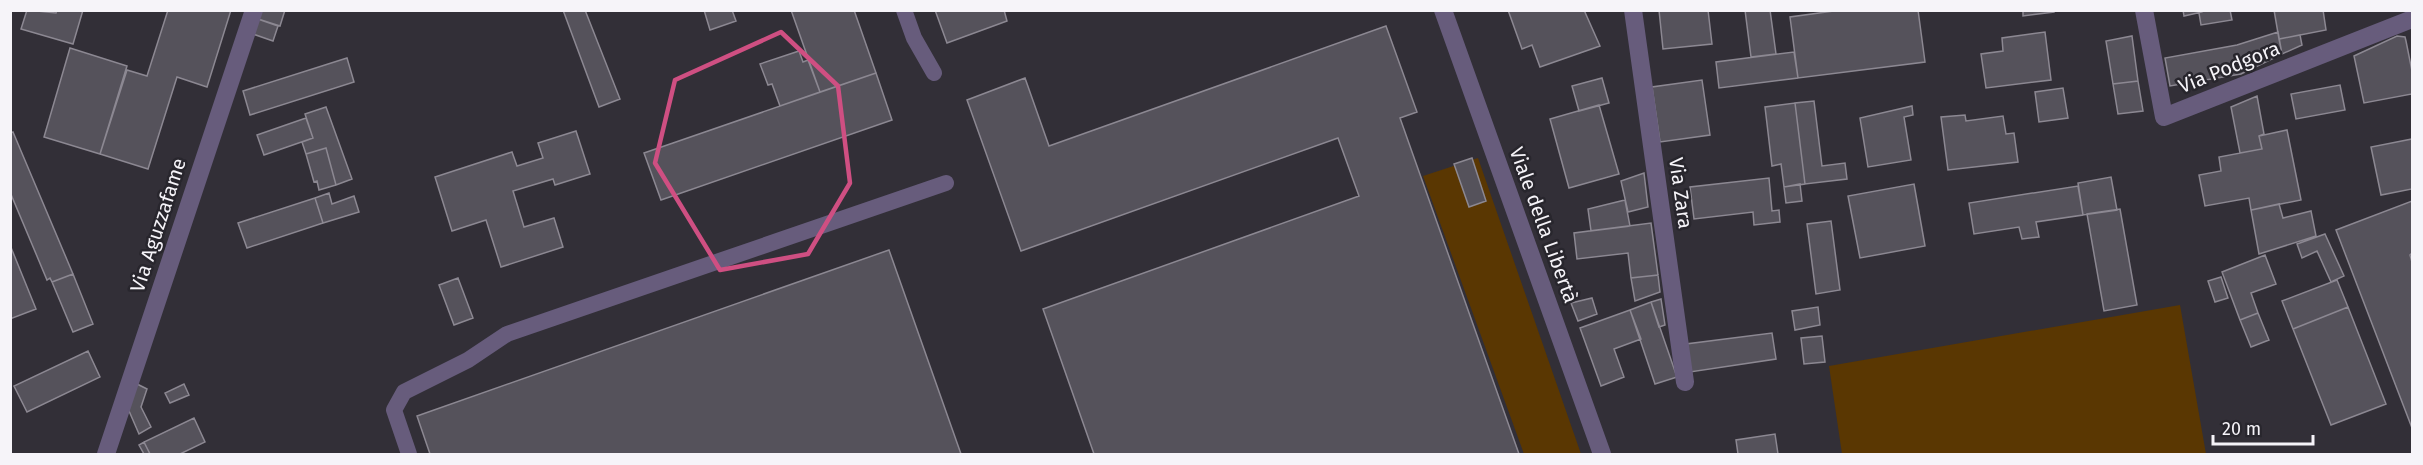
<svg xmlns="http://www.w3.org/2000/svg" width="2423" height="465" viewBox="0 0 2423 465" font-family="'Fira Sans',sans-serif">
	<rect width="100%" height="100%" fill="#322f37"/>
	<path fill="#5a3702" d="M1478,158L1581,454H1524L1423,176Z
		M2180,305L2206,454H1842L1829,366Z"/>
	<path fill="#55525b" stroke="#8c8892" stroke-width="1.5" d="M27,10L56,13L57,10H83L73,44L21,29Z
		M168,10H231L207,87L177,77L148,169L100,154L127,70L147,76Z
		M258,10H285L280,26L255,18Z
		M563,10H585L620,99L599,107Z
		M704,10H732L736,21L710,30Z
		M791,10H854L876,73L820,92Z
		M935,10H1004L1007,21L947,43Z
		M1508,10H1584L1600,46L1540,67L1532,45L1522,49Z
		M1659,10H1708L1712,44L1663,49Z
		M1745,10H1770L1776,54L1751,57Z
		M1841,10H1918L1925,62L1798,78L1790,17Z
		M2023,10H2054V12L2023,16Z
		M2183,10H2202V12L2184,16Z
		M2202,10H2230L2232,20L2201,25L2199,13Z
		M2274,10H2323L2326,30L2279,39Z
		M255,18L278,26L273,41L250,33Z
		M1386,26L1417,112L1400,118L1519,454H1094L1043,309L1359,196L1338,138L1021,251L967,100L1025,78L1049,146Z
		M2045,32L2051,80L1986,88L1981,54L2003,51L2002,38Z
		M2278,32L2282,54L2241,74L2170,86L2165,58L2237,45Z
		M2300,35L2302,45L2282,54L2279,39Z
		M2132,36L2138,81L2113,84L2106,41Z
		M2397,36L2405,37L2406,41L2412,71V94L2364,103L2354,56Z
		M70,48L127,66L100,154L44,137Z
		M799,51L803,62L808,60L820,92L780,106L772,84L768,85L760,64Z
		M1794,52L1798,78L1719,88L1716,62Z
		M347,58L354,82L250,115L243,91Z
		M876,73L892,120L661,200L644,153Z
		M1602,78L1609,103L1579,111L1572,86Z
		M1702,80L1710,135L1660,142L1652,87Z
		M2138,81L2143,111L2118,114L2113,84Z
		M2340,85L2345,110L2296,119L2291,94Z
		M2063,88L2068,118L2039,122L2035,92Z
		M2257,96L2264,134L2259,136L2262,149L2240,153L2231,107Z
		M1814,101L1822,166L1845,163L1847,179L1805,184L1795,103Z
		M1795,103L1805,184L1784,187L1781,164L1772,166L1765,107Z
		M1599,105L1619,174L1569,188L1550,119Z
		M1912,106L1913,115L1904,117L1911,160L1868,167L1860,118Z
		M326,107L352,179L336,185L326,148L306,154L302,142L313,138L305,114Z
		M1965,115L1966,121L2003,116L2006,134L2014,133L2018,162L1948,170L1941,117Z
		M306,118L313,138L264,155L257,135Z
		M2287,130L2301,200L2251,210L2249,198L2205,206L2199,175L2221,171L2219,157L2262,149L2259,136Z
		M576,131L590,174L555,185L553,179L513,191L524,227L554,218L563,247L501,267L486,220L452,231L435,177L512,152L517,166L543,158L538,143Z
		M13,132L73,274L52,282L50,278L47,280L10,192V133Z
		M2412,139V189L2381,195L2371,147Z
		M326,148L336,185L319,190L317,181L314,182L306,154Z
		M1472,158L1486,201L1469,207L1454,164Z
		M1644,173L1648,207L1628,212L1621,181Z
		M2111,177L2117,210L2083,215L2078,183Z
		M1769,178L1772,211L1779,210L1780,222L1754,225L1753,212L1694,219L1690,187Z
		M1800,184L1802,201L1786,203L1784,187Z
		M1914,184L1925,246L1860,258L1848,196Z
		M2078,186L2083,215L2036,222L2039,237L2022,239L2019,227L1974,234L1969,203Z
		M329,193L332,204L354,196L359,212L323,223L315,198Z
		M315,198L323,223L247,248L238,223Z
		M1625,200L1630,226L1591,231L1588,209Z
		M2412,201V253L2410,255L2412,262V428L2336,230Z
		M2279,204L2283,218L2311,211L2316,236L2259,254L2251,210Z
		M2120,209L2137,305L2104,311L2087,214Z
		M1831,221L1840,290L1816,294L1807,224Z
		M1651,223L1658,275L1631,278L1628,253L1577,259L1574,233Z
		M2325,234L2344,276L2331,282L2317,251L2302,258L2297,244Z
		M10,245L36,309L10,319Z
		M889,250L961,454H430L417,416Z
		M2265,255L2276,284L2251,293L2258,313L2240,320L2222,272Z
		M73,274L93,324L73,332L52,282Z
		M1658,275L1660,292L1635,301L1631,278Z
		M2221,277L2228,298L2215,302L2208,281Z
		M458,278L473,318L454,325L439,285Z
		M2337,280L2348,307L2293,329L2282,301Z
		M1592,298L1597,314L1578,321L1571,303Z
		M1661,299L1665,325L1659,327L1651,302Z
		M1651,302L1677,377L1655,384L1630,310Z
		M1818,307L1820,325L1795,330L1792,311Z
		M2348,307L2386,404L2331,425L2293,329Z
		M1630,310L1641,339L1614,349L1624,377L1601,386L1580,328Z
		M2258,313L2269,340L2251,347L2240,320Z
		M1772,333L1776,359L1690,372L1686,344Z
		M1822,336L1825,362L1804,364L1801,338Z
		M88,351L100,377L27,412L14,386Z
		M135,383L147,389L141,407L151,427L139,434L126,404Z
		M184,384L189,395L170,403L165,393Z
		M194,418L205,442L180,454H150L144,442Z
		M1775,434L1778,454H1738L1736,440Z
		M144,442L150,454H144L139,445Z"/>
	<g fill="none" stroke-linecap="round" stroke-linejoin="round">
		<path stroke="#675c7c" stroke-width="16" d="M904,10L914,38L934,73
			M409,454L394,410L404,392L468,360L507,334L946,183"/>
		<path stroke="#675c7c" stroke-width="18" d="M1443,10L1602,454
			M1633,10L1685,382
			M2144,10L2164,117L2412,19
			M106,454L254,10"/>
	</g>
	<path fill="none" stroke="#cf4f82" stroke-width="4.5" stroke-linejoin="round" d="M781,32L838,86L850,183L808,254L720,270L655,163L675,80Z"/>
	<g text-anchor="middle" stroke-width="5" stroke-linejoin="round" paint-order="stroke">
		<g font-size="20" fill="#f6f4f9" stroke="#28262d">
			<text transform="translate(2229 67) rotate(-22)" y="7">Via Podgora</text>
			<text transform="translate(1681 193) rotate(82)" y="7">Via Zara</text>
			<text transform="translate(158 225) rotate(-72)" y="7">Via Aguzzafame</text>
			<text transform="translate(1544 225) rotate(70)" y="7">Viale della Libertà</text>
		</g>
	</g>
	<rect width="2423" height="465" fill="none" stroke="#f6f4f9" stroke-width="24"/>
	<path d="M2213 435v9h100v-9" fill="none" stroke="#f6f4f9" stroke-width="3"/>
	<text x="2222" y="435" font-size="18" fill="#f6f4f9" stroke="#28262d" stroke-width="4.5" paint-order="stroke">20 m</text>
</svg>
